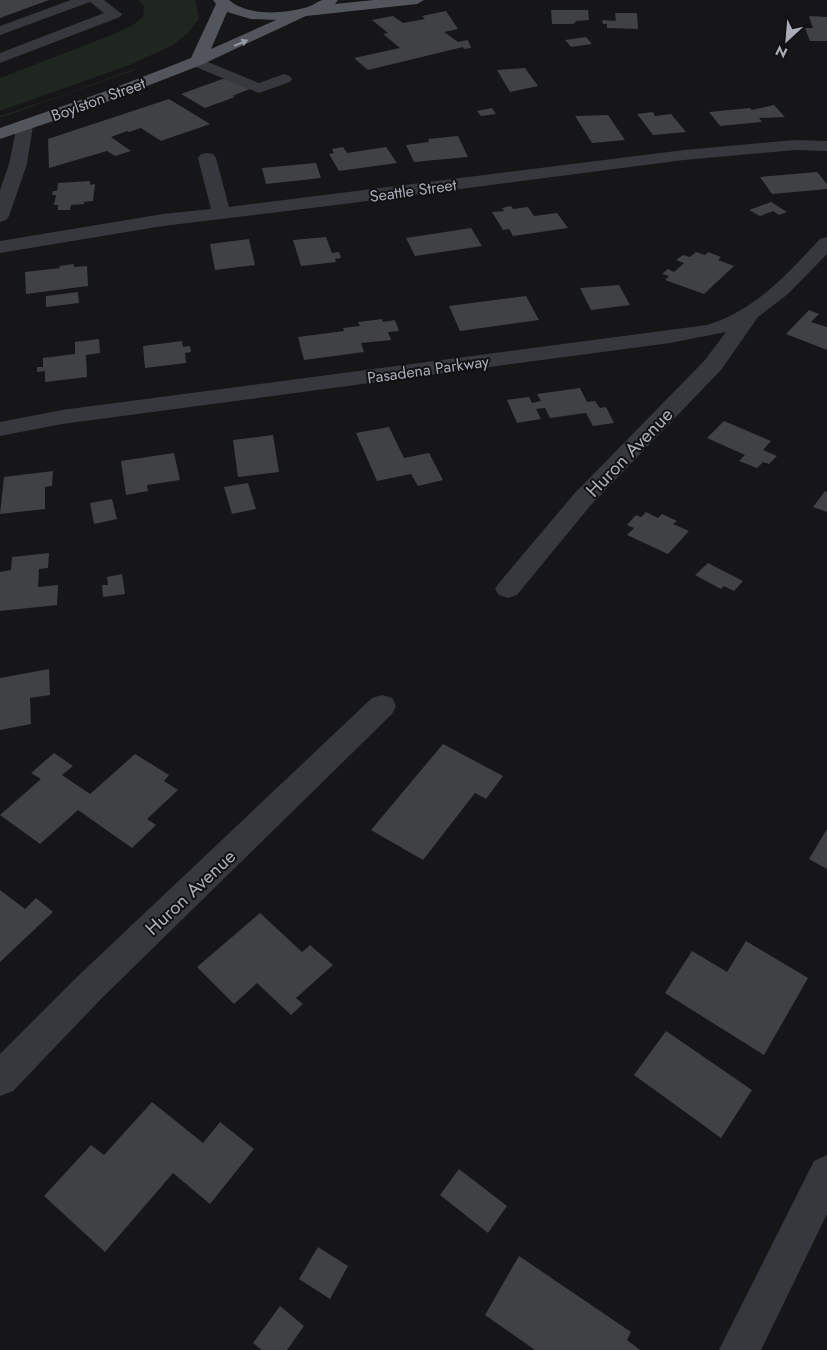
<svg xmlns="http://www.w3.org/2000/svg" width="827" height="1350" viewBox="0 0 827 1350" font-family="Jost,sans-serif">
	<rect width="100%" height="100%" fill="#161618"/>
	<path fill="#1e261f" d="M138,0H193L196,2L199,19L188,33L171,46L132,64L0,111V78L109,36L133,25L143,17L144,6Z
		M133,69L135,70L0,118V116L66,94Z"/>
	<path fill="#404145" d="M0,0H49L0,18Z
		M551,10H588L589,20L577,21L573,24H552Z
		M446,11L458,29L444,32L458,42L468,40L471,48L464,49L463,47L368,70L354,58L400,48L383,34L388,33L372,20L393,16L403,23L425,19L422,16Z
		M615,13H637L638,29L607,28V24H603L602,20L616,21Z
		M809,16L827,17V41H810L805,28H813Z
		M586,37L592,44L571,47L565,40Z
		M525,68L538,86L510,92L497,70Z
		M228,77L250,89L232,96L235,97L205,108L181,94Z
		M169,99L210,124L161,141L141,128L129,132L127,131L111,137L131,151L115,156L107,151L49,168L48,139Z
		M774,105L785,117L759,118L762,122L720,126L709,112L750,108L752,110Z
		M492,108L496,114L481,116L477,111Z
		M653,112L655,116L671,114L686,132L653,135L637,114Z
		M608,115L625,140L592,143L575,116Z
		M458,136L468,157L414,162L406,145L429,142L428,139Z
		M343,147L347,153L386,147L397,163L339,171L329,154L334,153L332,149Z
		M316,163L321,178L266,184L262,168Z
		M817,172L827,184V189L772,194L760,177Z
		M90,181V185L95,184L93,201L84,202V204L71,205L70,210H58V205H54L56,195H52L53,191H57L58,183Z
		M771,202L787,212L779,215L773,211L760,216L749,210Z
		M511,206L513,209L528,207L534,216L557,213L568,228L513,236L509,229L503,230L492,212L504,211L502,208Z
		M471,228L482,246L415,256L406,238Z
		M326,237L332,253L339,252L341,258L335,259L336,262L301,266L293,240Z
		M249,239L255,265L215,270L210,244Z
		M696,252L705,255L708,252L721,257L718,260L734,266L704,294L665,280L669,276L662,274L668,269L674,272L684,263L676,260L683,255L690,257Z
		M74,264V267L87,266L88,286L26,294L25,272L60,268L59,266Z
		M619,285L630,305L591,310L580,288Z
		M78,292L79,303L46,307V296Z
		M526,296L539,320L460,331L449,306Z
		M809,310L819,314L811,322L827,327V350L786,334Z
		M382,319L383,322L395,320L399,331L388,332L391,340L361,343L364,352L304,360L298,337L344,331L343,328L360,326L358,322Z
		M99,339L100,353L86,355L87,377L45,382V371L37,372V367H43V358L75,354V342Z
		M182,341L183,347L190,346L191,352L185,353L186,363L145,368L143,346Z
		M580,388L587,402L595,401L600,408L606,407L614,423L593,426L586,413L550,418L545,408L536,409L541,419L517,423L507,400L529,397L532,403L541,401L537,394Z
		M724,421L771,441L763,450L777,456L769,464L763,462L757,468L739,461L745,455L707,438Z
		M389,427L404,458L429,453L443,480L418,486L411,474L377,481L356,433Z
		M273,435L279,472L238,477L233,440Z
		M174,453L180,480L147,485L148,491L126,495L121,461Z
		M53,471L52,486L45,487V509L0,514L4,477Z
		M248,483L256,509L232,514L224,487Z
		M825,491L827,492V512L813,507Z
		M112,499L117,519L94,524L90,503Z
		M646,512L658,518L662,514L677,521L673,524L689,531L668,554L627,535L634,528L627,525L636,515L641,517Z
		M49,553L48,568L39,569L38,587L58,585L57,605L0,611V572L11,570L12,557Z
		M708,563L743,581L734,591L724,586L721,589L695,575Z
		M122,574L125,594L103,597L102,585H108L107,577Z
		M49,669L50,695L30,698L31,724L0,730V678Z
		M443,744L503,776L486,799L475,793L423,860L371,830Z
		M54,753L73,766L62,775L90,794L135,754L169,775L164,781L178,790L147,819L156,825L132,848L78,810L40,844L0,815L41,779L31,773Z
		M827,829V869L809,859Z
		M0,890L25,909L36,898L53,912L0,962Z
		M260,913L302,952L310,945L333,965L296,998L303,1004L291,1015L257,983L234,1004L197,967Z
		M746,941L808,978L764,1055L665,993L692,951L727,972Z
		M666,1031L752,1090L721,1138L634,1075Z
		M152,1102L203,1143L220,1122L254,1149L210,1204L173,1173L105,1252L44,1196L91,1145L104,1155Z
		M459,1169L507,1206L488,1233L440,1195Z
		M318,1247L348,1266L330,1299L299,1279Z
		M519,1256L631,1332L627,1340L640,1350H535L485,1315Z
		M280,1306L304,1326L287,1350H262L253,1343Z"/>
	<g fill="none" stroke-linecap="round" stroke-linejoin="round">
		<path fill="#37383d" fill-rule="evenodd" d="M71,0H104L122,14L120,17L0,63V53L104,13L90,2L0,35V26Z
			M196,57L259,83L284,74L290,76L292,79L290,82L259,93L191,65L188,62L191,59Z
			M25,120L31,121L33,125L27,164L9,216L6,220L0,222V190L9,164L17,125L19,121Z
			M795,140L827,141V151L795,150L684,160L344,204L163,226L0,253V241L163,214L211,209L198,158L201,154L207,153L213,154L216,158L229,207L684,150Z
			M827,237V254L788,294L758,317L721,370L590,506L517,595L508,598L499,595L495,589L499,583L574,494L705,360L726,332L670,343L62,424L0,436V422L62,410L707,325C755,311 787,274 820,239Z
			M382,695L392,698L396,706L392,714L101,999L13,1091L0,1096V1054L77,977L372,698Z
			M827,1155V1214L761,1350H719L814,1161Z"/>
		<path fill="#53555c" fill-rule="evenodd" d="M213,0H229C248,16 281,14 304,8C311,7 316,2 322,0C327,0 334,0 338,0L335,4L374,0H424L417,4L306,16L201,65L83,111L0,139V128L109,90L191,58L216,4ZM227,12L251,19L276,20L211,49Z"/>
	</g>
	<defs><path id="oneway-solid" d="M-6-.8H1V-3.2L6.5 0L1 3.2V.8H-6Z" transform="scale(1.25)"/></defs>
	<use fill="#979ba6" href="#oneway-solid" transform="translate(241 43) rotate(-23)"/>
	<g text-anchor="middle" stroke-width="4" stroke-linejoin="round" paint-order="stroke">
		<g font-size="16" fill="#a8adb8" stroke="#111113">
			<text transform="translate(98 99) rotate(-20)" y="6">Boylston Street</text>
			<text transform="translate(413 190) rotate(-8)" y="6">Seattle Street</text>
			<text transform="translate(428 369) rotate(-8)" y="6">Pasadena Parkway</text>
		</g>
		<g font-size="19" fill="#a8adb8" stroke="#111113">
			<text transform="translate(629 452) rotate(-46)" y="7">Huron Avenue</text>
			<text transform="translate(190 892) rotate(-43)" y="7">Huron Avenue</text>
		</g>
	</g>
	<g transform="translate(787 40) rotate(206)" stroke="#111113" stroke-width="4" paint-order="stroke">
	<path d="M0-4L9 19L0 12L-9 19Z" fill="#a8adb8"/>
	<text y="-8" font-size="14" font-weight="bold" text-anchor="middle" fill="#a8adb8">N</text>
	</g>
</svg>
